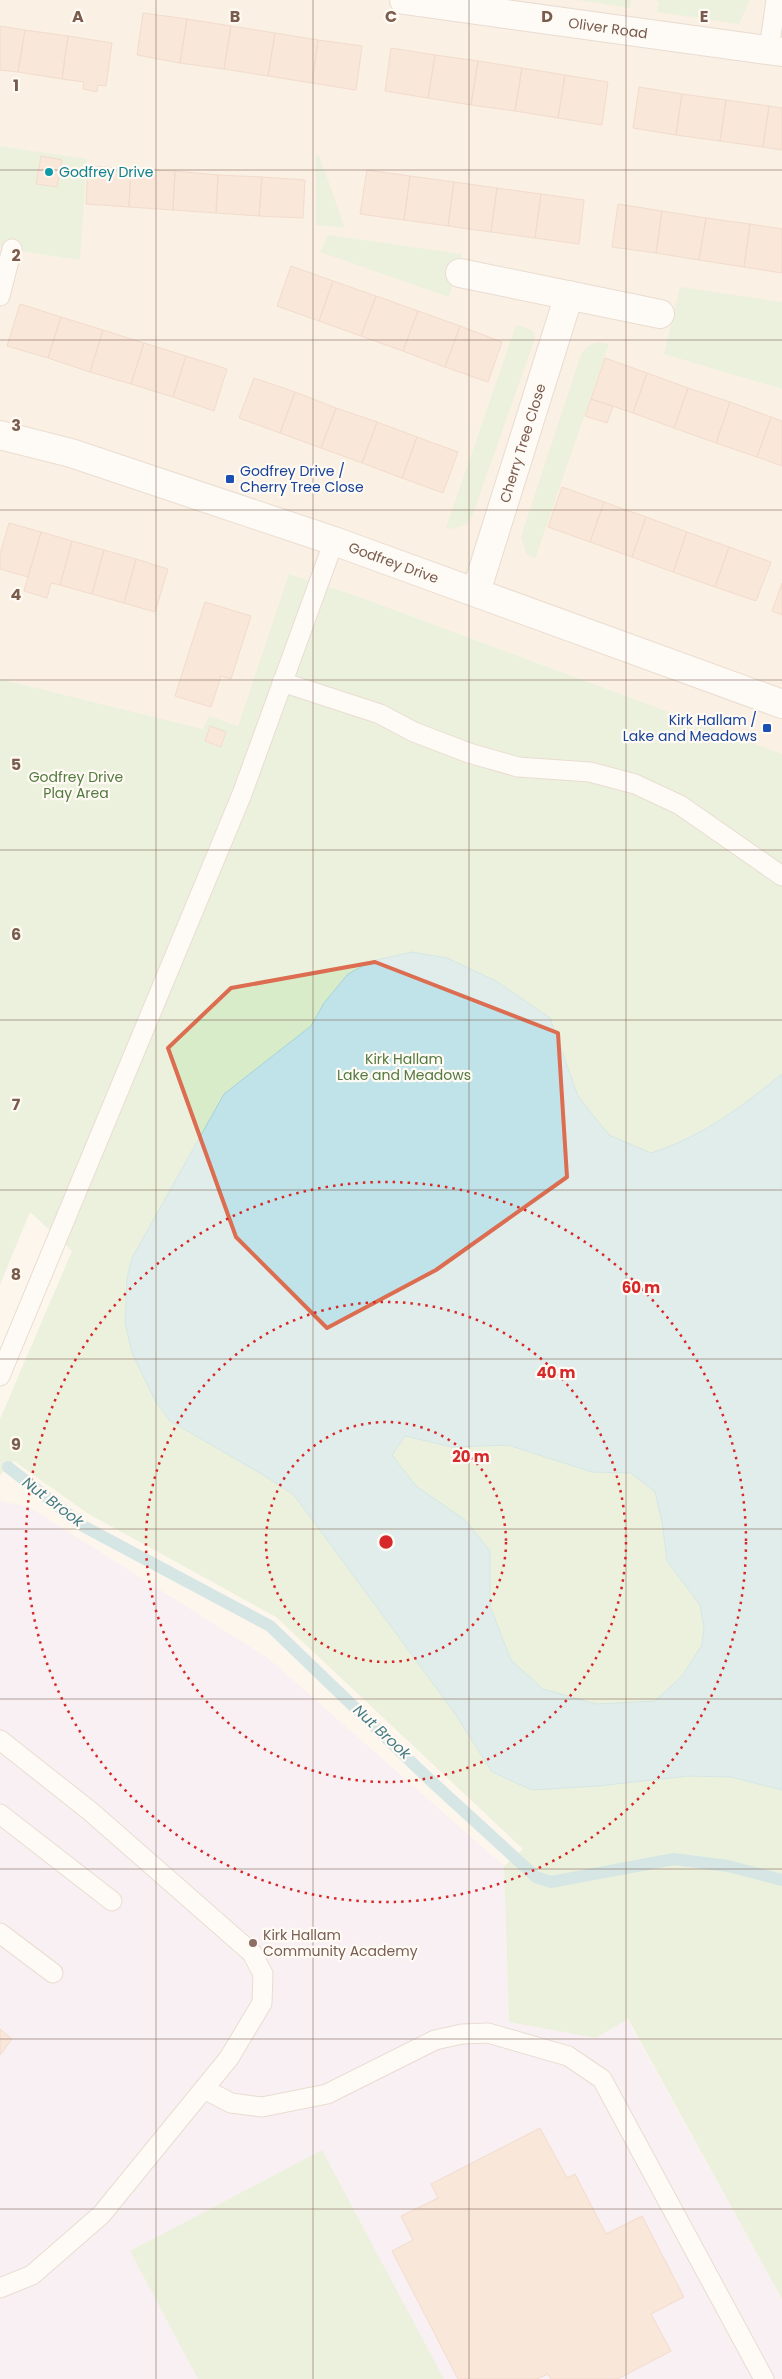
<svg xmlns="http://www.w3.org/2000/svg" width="782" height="2379" viewBox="0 0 782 2379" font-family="Poppins,sans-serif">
	<rect width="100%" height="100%" fill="#fdf6ec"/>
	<path fill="#f5e8da" d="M0,0H782V754L357,596L290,574L238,726L209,716L204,729L0,679Z"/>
	<path fill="#f3e8fa" d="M0,1501L29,1507L268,1658L504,1866L509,2022L627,2019L782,2299V2379H0Z"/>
	<path fill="#d8ecc9" d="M578,0H631L630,8Z
		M655,0H750L739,24L657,12L659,2Z
		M0,146L87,159L80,260L0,248Z
		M316,155H319L345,228L316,225Z
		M328,235L462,254L449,297L320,252Z
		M680,287L782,302V389L664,354Z
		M516,325L530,329L535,333V338L473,514C467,525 459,530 446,528Z
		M597,342L609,344L535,559L526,553L521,537L581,354L588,346Z
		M289,574L357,596L782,754V2299L628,2019L596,2038L509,2022L504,1866L523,1849L276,1617L87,1513L14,1461L0,1475V1419L72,1251L30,1212L0,1285V679L203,729L209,716L238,726Z
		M322,2150L444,2379H198L130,2251Z"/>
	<path fill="#bfe3e8" stroke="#a5d3da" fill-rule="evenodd" d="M412,952L447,958L496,981L550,1018L578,1096L609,1135L651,1153C702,1137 741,1107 782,1074V1790L731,1777L688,1776L598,1786L532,1790L492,1772L454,1712L294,1495L260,1473L170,1421L156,1402L132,1353L125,1322L127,1278L132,1258L224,1094L311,1026L324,1003L348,974L372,961ZM405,1436L452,1447L508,1445L592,1472L631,1473L655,1492L662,1522L667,1561L700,1605L704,1628L702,1645L682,1676L655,1701L596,1704L543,1689L511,1660L490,1606V1551L465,1520L416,1486L392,1455Z"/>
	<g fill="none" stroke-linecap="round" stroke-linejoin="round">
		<path stroke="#a5d3da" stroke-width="12" d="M8,1467L83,1526L270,1626L429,1779L536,1877L551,1882L674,1859L728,1866L782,1880"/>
	</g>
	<path fill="#f3d5c3" stroke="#e6bba3" d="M143,13L187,19L180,63L137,55Z
		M187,19L231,26L224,69L180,63Z
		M0,26L25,30L18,72L0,70Z
		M231,26L275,33L268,76L224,69Z
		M25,30L68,36L62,79L18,72Z
		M275,33L318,40L312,83L268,76Z
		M68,36L112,43L106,86L98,85L97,92L83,89L84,82L62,79Z
		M318,40L362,46L356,90L312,83Z
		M391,48L435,55L428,98L385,91Z
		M435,55L478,61L471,105L428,98Z
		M478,61L522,68L515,111L471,105Z
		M522,68L565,75L558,118L515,111Z
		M565,75L608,82L602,125L558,118Z
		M639,87L682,94L676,135L633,128Z
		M682,94L726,100L720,141L676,135Z
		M726,100L769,106L763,147L720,141Z
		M769,106L782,108V150L763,147Z
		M41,156L62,160L57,187L36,184Z
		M88,166L131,169L129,207L86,204Z
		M131,169L175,171L173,210L129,207Z
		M367,170L410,176L404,220L360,214Z
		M175,171L218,175L216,213L173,210Z
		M218,175L262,177L259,216L216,213Z
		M410,176L454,182L448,226L404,220Z
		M262,177L305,180L303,218L259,216Z
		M454,182L497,188L491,232L448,226Z
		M497,188L541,194L535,238L491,232Z
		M541,194L584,200L579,244L535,238Z
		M618,204L662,211L656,253L612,247Z
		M662,211L706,218L699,260L656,253Z
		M706,218L750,224L744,267L699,260Z
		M750,224L782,229V273L744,267Z
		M291,266L333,281L319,321L277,306Z
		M333,281L376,296L361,336L319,321Z
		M376,296L418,311L403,351L361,336Z
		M20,304L61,317L48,358L7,346Z
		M418,311L460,326L445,367L403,351Z
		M61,317L103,330L90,372L48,358Z
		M460,326L502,342L488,382L445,367Z
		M103,330L144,343L131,384L90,372Z
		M144,343L186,356L173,397L131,384Z
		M186,356L227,369L214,411L173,397Z
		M605,358L647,373L633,413L591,399Z
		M647,373L688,388L674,428L633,413Z
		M254,378L295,392L280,433L239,418Z
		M688,388L730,402L716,443L674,428Z
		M295,392L336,408L321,448L280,433Z
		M591,399L613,406L607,423L585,416Z
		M730,402L771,417L757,457L716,443Z
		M336,408L377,422L362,463L321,448Z
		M771,417L782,421V466L757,457Z
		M377,422L417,437L402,478L362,463Z
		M417,437L458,452L443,493L402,478Z
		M562,487L604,502L590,542L548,527Z
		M604,502L646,517L632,557L590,542Z
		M646,517L687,532L673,572L632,557Z
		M9,523L41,532L28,577L0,569V554Z
		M41,532L72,541L60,585L51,583L47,598L24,591Z
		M687,532L729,547L715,587L673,572Z
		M72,541L104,550L92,594L60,585Z
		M729,547L771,562L756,601L715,587Z
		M104,550L136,559L124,603L92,594Z
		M136,559L168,569L155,612L124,603Z
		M782,583V615L772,611Z
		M205,602L251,616L231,679L221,676L211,707L175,696Z
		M210,726L226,732L221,747L205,741Z
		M0,2029L12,2039L0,2055Z
		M540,2128L567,2178L575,2174L606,2234L642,2216L684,2297L651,2314L671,2351L618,2379H551L548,2374L537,2379H458L392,2251L413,2240L401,2216L438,2198L431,2184Z"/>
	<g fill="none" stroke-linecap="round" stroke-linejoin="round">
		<defs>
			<path id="lane" d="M769,50L776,0
				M0,296L12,249
				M282,682L380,714L414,732L469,753L518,767L590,772L635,784L680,805L782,876
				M0,1376L242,794L334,541
				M0,1740L90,1811L252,1953L263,1974L262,2003L229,2058L101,2215L32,2275L0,2288
				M0,1814L112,1901
				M0,1933L53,1973
				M204,2089L231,2103L262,2107L327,2094L435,2040L462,2034L488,2033L568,2056L602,2079L764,2379"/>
			<g id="street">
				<path id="s1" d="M404,0L782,52"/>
				<path d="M460,273L660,314"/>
				<path id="s2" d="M476,592L569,295"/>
			</g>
			<g id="secondary">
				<path id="s3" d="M0,435L71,453L334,541L782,704"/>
			</g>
		</defs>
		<use href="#lane" stroke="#d1beb0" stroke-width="21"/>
		<use href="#street" stroke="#d1beb0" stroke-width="30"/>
		<use href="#secondary" stroke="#d6c0b0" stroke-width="30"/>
		<use href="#lane" stroke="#fff" stroke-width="19"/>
		<use href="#street" stroke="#fff" stroke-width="28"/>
		<use href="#secondary" stroke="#fff" stroke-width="28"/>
	</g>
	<path d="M0 0H782V2379H0ZM375,962L558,1033L567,1177L436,1270L327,1328L236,1237L168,1048L231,988Z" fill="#fdf6ec" fill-opacity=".55" fill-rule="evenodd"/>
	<path fill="none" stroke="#dc6d51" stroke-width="4" stroke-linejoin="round" d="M375,962L558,1033L567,1177L436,1270L327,1328L236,1237L168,1048L231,988Z"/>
	<path fill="none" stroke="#7a5c4d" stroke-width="1" stroke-opacity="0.55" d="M156,0V2379M313,0V2379M469,0V2379M626,0V2379M0,170H782M0,340H782M0,510H782M0,680H782M0,850H782M0,1020H782M0,1190H782M0,1359H782M0,1529H782M0,1699H782M0,1869H782M0,2039H782M0,2209H782"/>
	<g fill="none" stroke="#d62828" stroke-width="2.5" stroke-dasharray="2.5 5">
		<circle cx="386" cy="1542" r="120"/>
		<circle cx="386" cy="1542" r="240"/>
		<circle cx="386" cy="1542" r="360"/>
	</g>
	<circle fill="#0f9aa8" stroke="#fffaf3" stroke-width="2" cx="49" cy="172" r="5"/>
	<g fill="#1a4fb4" stroke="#fffaf3" stroke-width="2">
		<rect x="225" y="474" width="10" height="10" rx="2.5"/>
		<rect x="762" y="723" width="10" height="10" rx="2.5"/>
	</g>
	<circle fill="#8d6e63" stroke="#fffaf3" stroke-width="2" cx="253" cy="1943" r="5"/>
	<g text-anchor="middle" stroke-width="4.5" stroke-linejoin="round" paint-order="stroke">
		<g font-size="14" fill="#7a5c4d" stroke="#fffaf3">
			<text dy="5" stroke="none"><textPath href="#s1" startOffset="206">Oliver Road</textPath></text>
			<text dy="5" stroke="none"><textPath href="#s2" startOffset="156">Cherry Tree Close</textPath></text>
			<text dy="5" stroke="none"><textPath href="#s3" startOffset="414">Godfrey Drive</textPath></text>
		</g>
		<g font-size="14" fill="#0d838f" stroke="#fffaf3" text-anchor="start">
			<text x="59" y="177">Godfrey Drive</text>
		</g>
		<g font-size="14" fill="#164399" stroke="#fffaf3" text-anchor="start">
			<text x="240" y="476">Godfrey Drive /<tspan x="240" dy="16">Cherry Tree Close</tspan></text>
			<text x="757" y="725" text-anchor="end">Kirk Hallam /<tspan x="757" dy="16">Lake and Meadows</tspan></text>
		</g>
		<g font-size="14" fill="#537a41" stroke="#fffaf3">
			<text x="76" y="782">Godfrey Drive<tspan x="76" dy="16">Play Area</tspan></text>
			<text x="404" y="1064">Kirk Hallam<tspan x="404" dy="16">Lake and Meadows</tspan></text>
		</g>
		<g font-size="14" fill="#785e54" stroke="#fffaf3" text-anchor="start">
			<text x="263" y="1940">Kirk Hallam<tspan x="263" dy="16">Community Academy</tspan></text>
		</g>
		<g font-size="15" font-style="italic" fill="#437c86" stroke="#fffaf3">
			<text transform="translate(53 1502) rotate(37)" y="5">Nut Brook</text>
			<text transform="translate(382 1732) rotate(43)" y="5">Nut Brook</text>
		</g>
	</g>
	<g font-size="16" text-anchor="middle" font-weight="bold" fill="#7a5c4d" stroke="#fffaf3" stroke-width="4.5" stroke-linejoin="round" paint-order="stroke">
		<text x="78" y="22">A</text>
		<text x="235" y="22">B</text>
		<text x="391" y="22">C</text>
		<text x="547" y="22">D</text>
		<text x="704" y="22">E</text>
		<text x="16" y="91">1</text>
		<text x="16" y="261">2</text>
		<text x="16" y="431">3</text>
		<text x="16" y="600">4</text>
		<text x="16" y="770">5</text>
		<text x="16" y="940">6</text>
		<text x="16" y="1110">7</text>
		<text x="16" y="1280">8</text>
		<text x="16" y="1450">9</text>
	</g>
	<circle cx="386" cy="1542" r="8" fill="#d62828" stroke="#fffaf3" stroke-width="2.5"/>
	<g font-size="15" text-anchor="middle" font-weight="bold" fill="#d62828" stroke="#fffaf3" stroke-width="4.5" stroke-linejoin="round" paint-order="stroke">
		<text x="641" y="1293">60 m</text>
		<text x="556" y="1378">40 m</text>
		<text x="471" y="1462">20 m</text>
	</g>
</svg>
